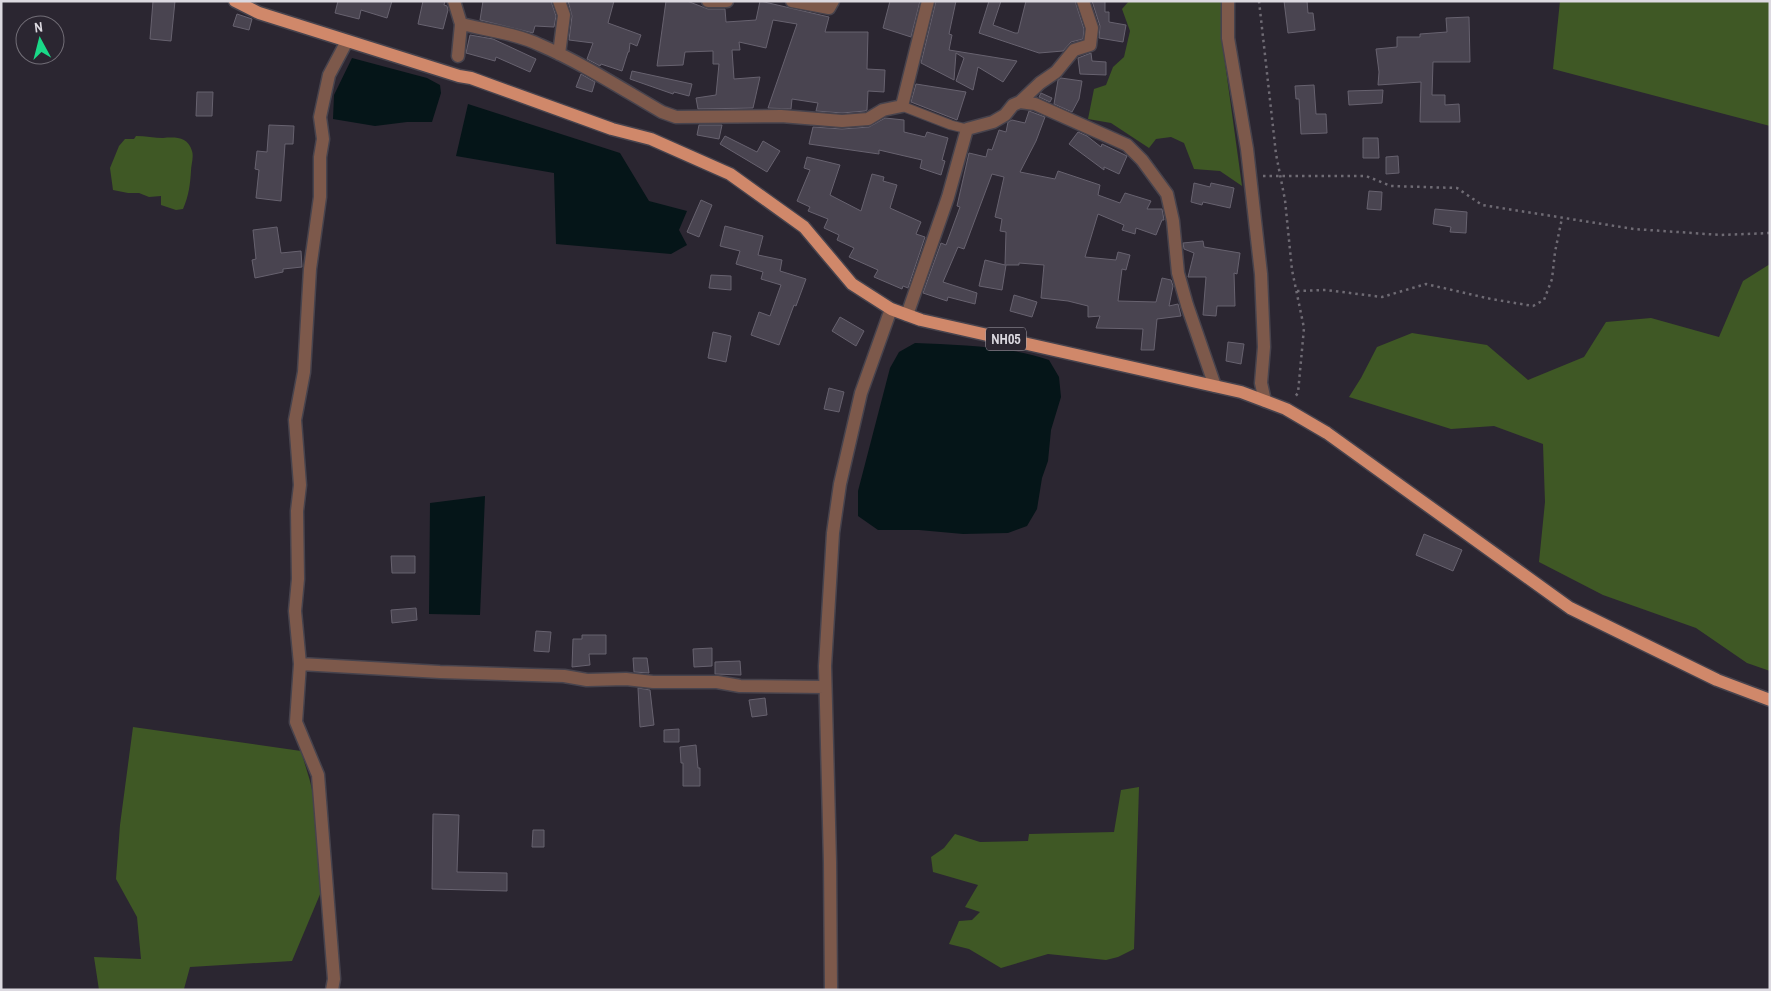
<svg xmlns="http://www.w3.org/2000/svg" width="1771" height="991" viewBox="0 0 1771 991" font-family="'Archivo Narrow',sans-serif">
	<rect width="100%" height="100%" fill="#2b2631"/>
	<path fill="#3f5825" d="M1129,1H1221L1222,41L1242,186L1220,171L1194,169L1184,143L1171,137L1156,139L1149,148L1111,123L1088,119L1094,89L1106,85L1113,67L1124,57L1130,31L1122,9Z
		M1560,1H1770V126L1553,69Z
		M136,136C145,136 155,138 163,138C176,137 188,137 192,151C194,157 191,165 191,171C190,185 189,195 183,209L176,210L161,205V196L149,197L139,193H128L113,190L110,168L119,146L125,139H134Z
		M1770,264V671L1747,663L1696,628L1603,595L1539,562L1545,502L1543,444L1494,426L1451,429L1349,397L1361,378L1377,347L1412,333L1487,345L1528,380L1584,357L1606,322L1651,318L1719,337L1743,281Z
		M133,727L301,751L310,781L320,826L321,892L292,961L190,967L184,989L99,990L94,957L141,959L137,917L116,879L120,825Z
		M1139,787L1134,949L1118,957L1106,960L1048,954L1001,968L969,949L949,944L959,921L972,920L980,912L965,907L978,885L933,872L931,857L944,848L955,834L980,842L1028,841L1029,834L1114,832L1121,790Z"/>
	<path fill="#051518" d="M352,58L427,78L440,85L441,93L432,122H407L375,126L333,119L334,95Z
		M468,104L620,153L649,201L687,211L679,230L687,245L671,254L556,244L554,173L456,156Z
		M915,343C957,345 1010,346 1049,360L1059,377L1061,397L1051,430L1048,461L1042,478L1037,509L1027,526L1008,533L963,534L919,530H878L858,516V491L890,368L899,352Z
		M485,496L480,615L429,614L430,503Z"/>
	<path fill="#494450" stroke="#67626f" d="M153,1H175L171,41L150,39Z
		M338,1H392L387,18L361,10L359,19L335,13Z
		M423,1H445L444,5L447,6L448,10L443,29L418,24Z
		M483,1H551L556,16L554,27L535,26L533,33L480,20Z
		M568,1H614L608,23L641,35L637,46L630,43L629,52H628L622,71L601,64L600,66L587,59L593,43L569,40L572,16Z
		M666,1H687L708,9H725L726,22L756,20L760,1L829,17L825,32H868L867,69L885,70L884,92L868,91L867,110L865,111L842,113L816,111L818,103L792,99L791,109L768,108L797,24L773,20L766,48L739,42L740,50H732L734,79L760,77L753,108L698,109L696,98L716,95L719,64H713V51L685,52L683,65L657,66Z
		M890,1H920L911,37L883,28Z
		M936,1H956L949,34L952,35L949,50L1017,61L1003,82L978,67L973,90L956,81L964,58L956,53L954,80L921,63Z
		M989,1H1001L993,25L1015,33H1018L1026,1H1075L1084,29L1083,39L1071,42L1063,51L1039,53L979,33Z
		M1092,1H1105V12H1109V22L1126,25L1123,42L1099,38L1100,26Z
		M1284,1H1307L1308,13H1313L1315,30L1288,33Z
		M237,14L252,19L249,30L233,26Z
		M1469,17L1470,62H1433L1432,95H1445V105L1459,104L1460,122H1420L1421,82L1378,85L1379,72L1376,49L1397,47V37H1420V34L1447,32L1446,18Z
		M470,35L493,39L536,59L530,72L496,57L495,61L466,53Z
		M1091,53L1092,61L1106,62V75L1080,74L1078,58Z
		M632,71L692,84L689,96L674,92L673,94L630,79Z
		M581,74L595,82L592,92L576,87Z
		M1061,78L1082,81L1079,99L1072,112L1054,104L1058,80Z
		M916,84L966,92L957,120L911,102Z
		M1314,85L1316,114H1326L1327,133L1301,134L1299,99H1296L1295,86Z
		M1383,90L1382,103L1349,105L1348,91Z
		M197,92H213L212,116H196Z
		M1041,93L1052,98L1050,102L1039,97Z
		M1029,111L1045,117L1036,141L1020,172L1055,179L1058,171L1100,185L1098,195L1120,203L1125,193L1151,201L1147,209H1162L1164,220H1162L1156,235L1136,228L1135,234L1122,230L1124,225L1098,214L1085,257L1116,260L1118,252L1130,255L1126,270L1122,269L1118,301L1156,302L1162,278L1171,280L1173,286L1169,306L1178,304L1181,316L1157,319L1154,350H1141L1143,329L1096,328L1100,316L1088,317V306L1068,301L1041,298L1044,265L1019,263V265H1006L1002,290L979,286L985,260L1005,265L1006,232L1000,231L1002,219L995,217L1004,177L992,174L964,249L958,247L943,282L977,293L975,304L948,297L947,301L923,293L941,243L946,245L960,207L957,206L969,153L986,157L988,149L992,150L999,130L1006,132L1008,122L1012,120L1025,123Z
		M885,118L904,120V132L925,137L927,132L948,138L942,160L945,161L941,175L920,168L922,160L879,150V154L809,144L813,127L842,129L869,127Z
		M269,125L294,126L293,144H285L281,201L256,198L259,170L255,169L257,151L267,152Z
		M699,125H722L719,139L697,135Z
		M1078,132L1087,136L1101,147L1102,144L1127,156L1119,174L1104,167V170L1069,144Z
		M725,136L757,152L763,141L780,151L767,172L720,144Z
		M1363,138H1378L1379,158H1363Z
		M1398,156L1399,173L1386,174V157Z
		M807,157L840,165L830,195L861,211L872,174L884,177L883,181L897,185L890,208L921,222L916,234L925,237L908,288L903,286L902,289L874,277L878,270L849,257L854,248L837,240L839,235L824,228L828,219L808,211L810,207L797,201L810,170L804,168Z
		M1194,183L1210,187L1211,183L1234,188L1230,208L1203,202L1202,205L1191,202Z
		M1369,191L1382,192L1381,210L1367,209Z
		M701,200L712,205L699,237L687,232Z
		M1435,209L1467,212L1466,233L1450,232L1451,227L1433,224Z
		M725,226L763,236L758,255L782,260L780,271L806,279L796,306L794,305L779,345L751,335L759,312L770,316L781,285L761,279L763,272L736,264L740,251L720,246Z
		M277,227L281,253L301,251L302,267L283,269V272L255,278L252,260L256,259L253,230Z
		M1203,241L1204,247L1240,253L1237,274L1234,273L1235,306H1217L1216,316L1203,315L1206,277H1188L1194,253L1184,249L1183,243Z
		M711,275L731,276V290L709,288Z
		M1014,295L1037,302L1032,317L1010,311Z
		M840,317L864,331L856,346L832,331Z
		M713,332L731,336L726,362L708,358Z
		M1228,342L1244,344L1241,364L1226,361Z
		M829,388L844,392L839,412L824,409Z
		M1424,534L1462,550L1453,571L1416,555Z
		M391,556H415V573H392Z
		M416,608L417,620L392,623L391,610Z
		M536,631L551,632L549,652L534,651Z
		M582,635H606V654H589L590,665L572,667L573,639H582Z
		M712,648V666L694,667L693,649Z
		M633,658H647L649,673L634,672Z
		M740,661L741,675L715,674V662Z
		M638,688L650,690L654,725L640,727Z
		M765,698L767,715L752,717L749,700Z
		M679,729V742H664V730Z
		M696,745L698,768H700V786H683V763H681L680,747Z
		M433,814L459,815L457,872L507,873V891L432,889Z
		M533,830H544V847H532Z"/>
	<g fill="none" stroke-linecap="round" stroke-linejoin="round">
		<defs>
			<path id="service" d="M902,106L951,125L967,129"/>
			<path id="minor" d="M454,1L461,24
				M708,1H727
				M792,1L829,8L833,1
				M1228,1V38L1247,149L1261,274L1264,347L1261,383L1265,401
				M559,54L564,15L559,1
				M458,56L461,24C487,30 517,34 540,45C582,63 622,89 662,112L676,117L781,116L842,121L868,119L883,110L902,106L928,1
				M1020,102L1040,83L1056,72L1074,50L1090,45L1092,28L1083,1
				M907,315L948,197L967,129L993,122L1005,115L1013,105L1020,102L1035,104L1127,145L1142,160L1167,194L1173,221L1178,273L1187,305L1215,386
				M300,664L440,672L564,676L587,680L626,679L653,682H717L740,686L825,687
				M332,990L334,979L318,775L296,722L300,664L295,611L298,579L297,511L300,485L295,420L304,372L310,269L320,197V157L323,139L320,117L329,75L347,41
				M831,990L830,862L825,666L833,533L840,484L861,393L891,309"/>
			<path id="primary" d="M235,1L259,13L459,76L471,78L612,129L651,139L730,174L804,227L852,284L891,309L921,320L1241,392L1286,409L1327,433L1570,608L1717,680L1770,700"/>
		</defs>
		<use href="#service" stroke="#47434d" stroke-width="11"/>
		<use href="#minor" stroke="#47434d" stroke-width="15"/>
		<use href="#primary" stroke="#47434d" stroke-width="15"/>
		<path stroke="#6f6b74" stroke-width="2.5" stroke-dasharray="2.5 4" stroke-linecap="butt" d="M1259,1L1276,154L1285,200L1292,270L1304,328L1298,393L1294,398
			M1263,176H1366L1391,186L1457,188L1482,205L1634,229L1721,235L1770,233
			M1297,291L1326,290L1382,297L1426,284L1491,299L1533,306L1544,300L1552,279L1555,252L1562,218"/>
		<use href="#service" stroke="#7d594b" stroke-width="9"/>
		<use href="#minor" stroke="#7d594b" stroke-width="12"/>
		<use href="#primary" stroke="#d0886a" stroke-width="12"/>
	</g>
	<g text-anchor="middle" stroke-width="4.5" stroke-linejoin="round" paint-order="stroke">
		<rect fill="#2b2631" stroke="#a7a3ac" stroke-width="1" x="986" y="327.5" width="40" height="23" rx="4"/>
		<g font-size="14" font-weight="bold" fill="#dcd9e0">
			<text x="1006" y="344">NH05</text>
		</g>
	</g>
	<rect width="1771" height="991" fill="none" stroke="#dcd9e0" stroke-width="5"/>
	<g transform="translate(40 40) rotate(353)"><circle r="24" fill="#2b2631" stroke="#726e77"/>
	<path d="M0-4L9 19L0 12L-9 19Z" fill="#1ad988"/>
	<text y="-8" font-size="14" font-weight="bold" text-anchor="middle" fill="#dcd9e0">N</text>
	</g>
</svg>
